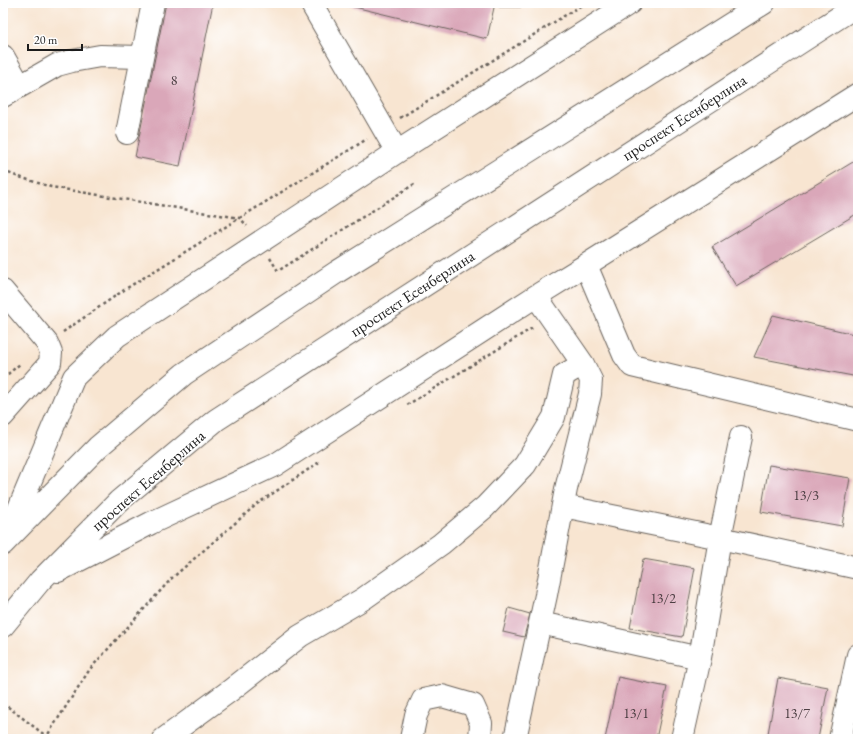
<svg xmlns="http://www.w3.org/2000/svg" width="861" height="742" viewBox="0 0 861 742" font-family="'EB Garamond',serif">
	<rect width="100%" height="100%" fill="#fff"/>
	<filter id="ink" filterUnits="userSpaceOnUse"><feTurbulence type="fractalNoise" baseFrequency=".025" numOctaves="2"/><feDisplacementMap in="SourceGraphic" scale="8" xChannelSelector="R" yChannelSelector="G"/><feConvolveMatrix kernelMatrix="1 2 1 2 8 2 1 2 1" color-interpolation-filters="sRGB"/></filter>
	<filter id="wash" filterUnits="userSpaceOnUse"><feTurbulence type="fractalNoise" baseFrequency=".012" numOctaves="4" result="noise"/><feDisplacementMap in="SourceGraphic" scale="16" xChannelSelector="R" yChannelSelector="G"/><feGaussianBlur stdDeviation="0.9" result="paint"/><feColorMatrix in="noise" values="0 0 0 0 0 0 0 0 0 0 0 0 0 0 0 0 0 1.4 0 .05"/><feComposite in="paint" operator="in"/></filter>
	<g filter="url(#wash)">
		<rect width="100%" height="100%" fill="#f8e5d1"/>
		<g id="blocks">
			<path fill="#daa7b9" d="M166,3H213L180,166L135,157Z
				M343,3H495L487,39L342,4Z
				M499,3H521V7H499Z
				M858,159V213L736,286L712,247Z
				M773,315L858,335V377L754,357Z
				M769,465L850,478L842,526L761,512Z
				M643,559L695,568L682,637L630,628Z
				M509,608L530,614L524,637L503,632Z
				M618,677L667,687L656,739H605Z
				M778,678L828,687L818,739H767Z"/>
		</g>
	</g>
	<g filter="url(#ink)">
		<use href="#blocks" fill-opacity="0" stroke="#69625b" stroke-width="1"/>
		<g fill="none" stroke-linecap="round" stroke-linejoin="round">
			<defs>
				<path id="minor" d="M311,3L397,152
					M3,56L20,86
					M3,96L57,65L72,61L100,56L142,57
					M127,133L153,3
					M586,265L624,355L632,366L858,420
					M3,291L47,343L51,353L50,363L3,416
					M741,437L720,538L858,568
					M563,506L720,538L700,658
					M9,532L74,377L117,336L397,152L630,3
					M3,544L98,447L184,374L337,272L764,3
					M58,571L151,523L275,465L536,296L586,265L858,94
					M540,623L700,658L682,739
					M3,626L40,581L119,501L216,420L858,5
					M164,739L231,690L300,636L363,599L441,544L485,507L525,465L554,417L564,375L583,364L536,296
					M411,739L416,715L423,700L442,696L473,705L481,723L480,739
					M515,739L546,595L566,489L590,394L591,380L583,364
					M840,739L858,655"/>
			</defs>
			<use href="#minor" stroke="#69625b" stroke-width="24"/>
			<path stroke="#69625b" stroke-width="2.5" stroke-dasharray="3 3" stroke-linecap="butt" d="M400,118L585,3
				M3,171L19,177L51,187L201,212L240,218L247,226
				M270,258L278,271L416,183
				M63,332L127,288L367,139
				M3,378L20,364
				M407,405L534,327
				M3,703L46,736
				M45,739L90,669L172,578L257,504L321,461"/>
			<use href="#minor" stroke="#fff" stroke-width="22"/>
		</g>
	</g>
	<g text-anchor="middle" stroke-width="3" stroke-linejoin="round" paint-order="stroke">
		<g font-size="14" fill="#4c3f43">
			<text x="174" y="85">8</text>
			<text x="806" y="500">13/3</text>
			<text x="663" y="603">13/2</text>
			<text x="636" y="718">13/1</text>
			<text x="797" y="718">13/7</text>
		</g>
		<g font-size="16" fill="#1c1c1c" stroke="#fff">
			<text transform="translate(684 117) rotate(-33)" y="6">проспект Есенберлина</text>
			<text transform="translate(412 293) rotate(-33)" y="6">проспект Есенберлина</text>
			<text transform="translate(148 480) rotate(-41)" y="6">проспект Есенберлина</text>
		</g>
	</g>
	<rect width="861" height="742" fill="none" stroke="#fff" stroke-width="16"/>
	<path d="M28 44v6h54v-6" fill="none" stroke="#1c1c1c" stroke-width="2"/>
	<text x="34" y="44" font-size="12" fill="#1c1c1c" stroke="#ffffff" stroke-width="3" paint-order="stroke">20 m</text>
</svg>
